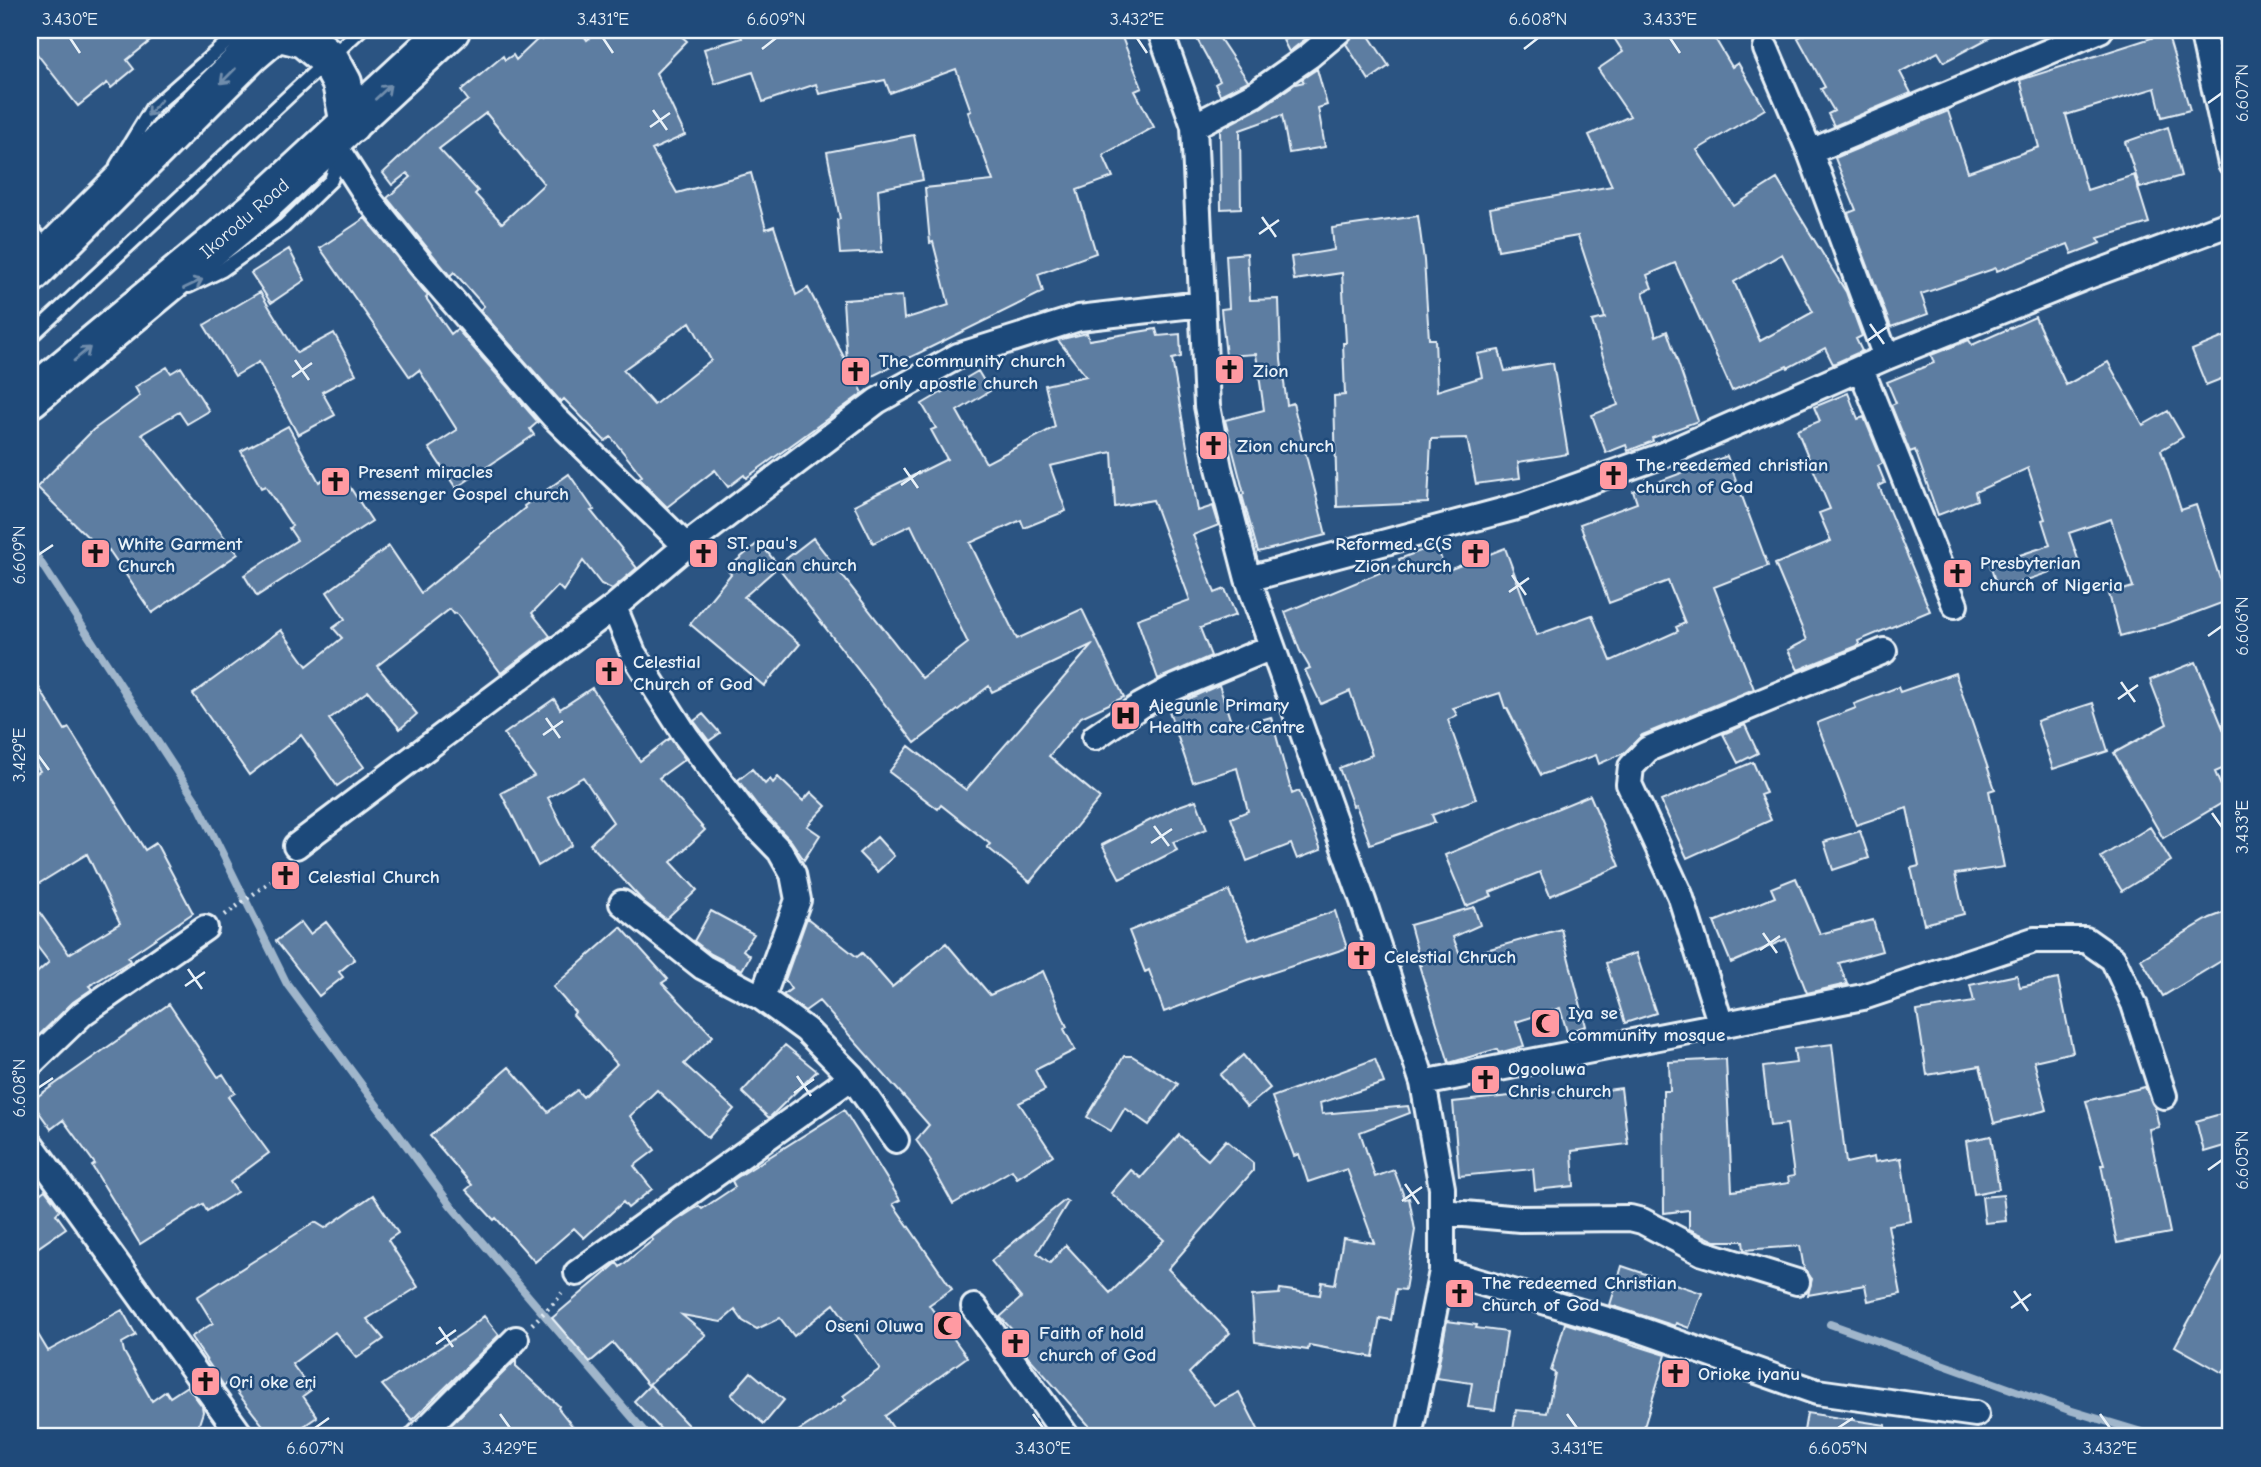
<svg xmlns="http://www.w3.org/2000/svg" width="2261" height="1467" viewBox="0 0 2261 1467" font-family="'Comic Neue',sans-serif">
	<rect width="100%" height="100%" fill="#2b5482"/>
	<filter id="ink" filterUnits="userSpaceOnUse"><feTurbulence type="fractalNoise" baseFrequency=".0143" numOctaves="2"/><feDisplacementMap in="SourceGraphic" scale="14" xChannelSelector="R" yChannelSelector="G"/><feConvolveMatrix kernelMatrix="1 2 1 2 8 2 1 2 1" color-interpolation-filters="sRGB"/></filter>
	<g filter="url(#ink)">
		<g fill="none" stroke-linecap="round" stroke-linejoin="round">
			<path stroke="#a0b6cb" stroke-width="8" d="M30,546L198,804L287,984L452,1207L649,1437
				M1830,1324L2069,1410L2158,1437"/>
		</g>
		<path fill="#5d7da1" stroke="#e8f1f8" stroke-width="2" fill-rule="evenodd" d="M30,30H164L127,60L134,69L111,88L107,83L78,106L30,45Z
			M555,30H580L587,40L600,30H674L687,41L656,73L685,135L652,150L677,193L751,173L766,229L774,226L796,295L808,288L847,363L843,300L902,296L904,319L949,305L933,242L930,243L925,188L993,181L968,112L971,111L956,69L890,93L885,80L819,94L816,84L763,102L753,72L715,84L704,49L742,38L739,30H1119L1142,88L1135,91L1154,127L1103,155L1113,177L1077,190L1096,253L1038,274L1043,292L858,383L863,393L746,478L744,475L728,487L715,470L667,507L639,479L642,476L611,437L605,441L564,399L561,402L480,310L484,306L454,272L450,276L387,198L411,177L407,173L392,185L383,173L428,131L468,100L461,91L503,56L505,60L513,55L516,60L540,37L542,40ZM486,113L544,184L502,223L475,194L478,191L439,149ZM690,322L711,360L654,405L623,370Z
			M1192,30H1214L1248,81L1220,95L1215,84L1220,81Z
			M1306,30L1308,37L1289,52L1283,40Z
			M1357,30H1365L1389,66L1369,80L1346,44Z
			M1609,30H1710L1732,67L1738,63L1765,109L1697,150L1734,206L1777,179L1846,292L1862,336L1856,339L1862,351L1833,364L1825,348L1788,368L1787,366L1732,391L1675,263L1647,275L1652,288L1643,292L1656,336L1667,331L1698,421L1652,438L1653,441L1628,451L1626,445L1606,453L1592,415L1618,405L1592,321L1605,318L1578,236L1498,250L1490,208L1612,186L1589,135L1630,116L1598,69L1623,52ZM1782,254L1813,312L1760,341L1734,282Z
			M1812,30H2004L1944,62L1938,52L1900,72L1911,93L1834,126L1828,114L1834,111L1821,89L1825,87L1798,38Z
			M2167,33L2190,110L2162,117L2155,88L2066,115L2087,190L2134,175L2149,223L2098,238L2101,243L2072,254L2068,244L1997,271L1996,268L1921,294L1928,314L1891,327L1848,213L1856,210L1835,158L1948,111L1968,172L2039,147L2020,80Z
			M1317,69L1327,105L1318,108L1325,147L1289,153L1282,115L1240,130L1241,208L1221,209L1220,129L1262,107L1295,84L1304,82L1302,79Z
			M2168,127L2181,176L2140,188L2125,142Z
			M914,135L923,180L878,189L882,252L840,254L837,220L840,219L827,152Z
			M1418,216L1424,260L1429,339H1435L1437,391L1482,377L1477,354L1499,350L1505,371L1553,363L1568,454L1518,462L1520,478L1476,484L1467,438L1431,439L1428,503L1337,507L1334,396L1345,395L1343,343H1346L1342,273L1294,280L1291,257L1334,250L1332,228Z
			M365,218L428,296L426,298L451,334L457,329L538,422L530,429L534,435L456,488L429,448L457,430L419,370L410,377L320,248Z
			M289,249L305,280L271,303L251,273Z
			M1247,253L1250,300L1279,299L1281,360L1287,405L1293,403L1326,535L1258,552L1242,495L1244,494L1225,420L1264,410L1256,354L1226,356L1221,309L1229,308L1226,255Z
			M260,292L297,353L334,333L356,374L322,392L335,415L298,435L259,362L235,376L204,325Z
			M2035,317L2066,385L2108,362L2143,425L2168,411L2183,437L2161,450L2181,510L2196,505L2227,601L2168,623L2120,636L2109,594L2133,587L2111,519L2069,533L2079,562L1998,590L1990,565L2050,545L2042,520L2045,519L2028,468L1975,492L1977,500L1938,515L1915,450L1910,452L1891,405L1896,403L1887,382L1934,363L1931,355L1969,340L1972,345Z
			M1156,329L1158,336L1180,334L1181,357L1172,359L1198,511L1213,506L1219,525L1193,535L1215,593L1225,589L1236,615L1200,628L1211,656L1158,679L1137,619L1190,600L1153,500L1115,507L1112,452L1050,466L1066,511L1024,528L1021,520L970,543L1017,639L1082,609L1124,697L1081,717L1049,756L1100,798L1030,882L987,847L990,844L941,805L938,809L889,772L909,746L966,790L1093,644L992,692L989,686L915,743L778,567L744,597L800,644L764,686L690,624L731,574L727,569L759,542L778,565L813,538L922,678L968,643L911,525L873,543L854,505L947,459L931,430L936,428L922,404L978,371L990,391L957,411L986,463L1055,427L1045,385L1086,376L1058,340L1087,333L1089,340Z
			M2231,334V375L2206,385L2192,350Z
			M167,367L171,373L181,367L209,411L187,424L179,412L142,434L238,554L152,613L109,550L105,554L37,487L93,430L140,396L135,387Z
			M1848,393L1858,419L1864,417L1883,463L1878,466L1885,483L1879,486L1930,611L1858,641L1859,644L1857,646L1798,670L1788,650L1807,640L1775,564L1831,541L1819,513L1830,509L1797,430L1820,421L1814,407Z
			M288,426L319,482L338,469L372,521L257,596L244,575L297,540L289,528L292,526L265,486L261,488L241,451Z
			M1727,456L1768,566L1714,587L1754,689L1642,735L1624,753L1599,764L1596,755L1541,775L1507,708H1505L1500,693L1453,708L1457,715L1448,720L1476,799L1432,815L1435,822L1370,844L1356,805L1353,806L1339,768L1372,755L1350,691L1321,704L1305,670L1310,668L1300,651L1285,612L1401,564L1399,559L1436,545L1446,571L1505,548L1537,635L1592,615L1611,661L1678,631L1676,627L1685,623L1668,581L1609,603L1580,524L1637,503L1633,491Z
			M569,474L594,510L591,511L637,568L612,589L601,584L583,561L563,591L558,586L532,613L550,636L501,673L456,613L454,614L450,609L377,666L417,714L400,729L368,691L329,719L364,767L337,786L301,735L249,775L193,694L281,630L307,666L342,638L333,628L345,619L327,592L389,546L421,593L525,508L524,506Z
			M2196,662L2231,748V765L2215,772L2227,800L2163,838L2114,753L2167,724L2150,680Z
			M30,673L65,730L69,728L145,850L156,843L193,913L128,957L130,961L89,986L92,989L73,1002L30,1044V979L49,962L30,937V899L69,954L120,923L87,854L30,889V777L40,771L30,755Z
			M1955,673L1995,789L1989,791L2004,867L1955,874L1964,914L1924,924L1911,868L1919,866L1907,808L1856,825L1817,723L1856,708L1854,704L1898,687L1900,692Z
			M1219,685L1233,728L1271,717L1292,794L1299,791L1321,850L1297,859L1291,844L1247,861L1231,818L1248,811L1237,768L1193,782L1168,708Z
			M592,688L640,761L670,738L685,759L659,778L705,830L671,862L697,890L666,919L644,902L590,844L613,822L583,777L548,798L572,845L538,866L501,793L534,776L504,734L554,699L560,709Z
			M2093,703L2108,751L2053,769L2037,721Z
			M703,714L720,733L709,741L694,721Z
			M1745,725L1758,753L1738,763L1723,734Z
			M1753,762L1766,793L1760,795L1771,820L1687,858L1661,801Z
			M752,769L765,784L770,779L773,783L778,777L803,801L811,792L826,806L807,826L820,835L804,860L791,841L760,809L738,780Z
			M1590,795L1620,866L1550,896L1540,872L1490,892L1492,896L1466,906L1445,855Z
			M1196,800L1207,829L1173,842L1177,850L1120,879L1102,845L1176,807Z
			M2150,827L2171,861L2122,891L2101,857Z
			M1860,831L1869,858L1833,870L1824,842Z
			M877,837L894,856L877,872L859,853Z
			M1796,878L1820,934L1873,920L1882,951L1839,963L1847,984L1807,993L1786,939L1731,963L1714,922L1775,897L1771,888Z
			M1229,891L1249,940L1335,911L1347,948L1247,981L1164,1012L1149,970L1145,972L1129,931Z
			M1474,907L1480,925L1453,937L1461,957L1561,929L1586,1026L1567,1032L1560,1008L1516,1022L1524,1046L1499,1053L1497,1049L1449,1063L1419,965H1421L1410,925Z
			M2231,910V955L2163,996L2141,959L2210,918Z
			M711,911L754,934L743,950L750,956L742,970L711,954L694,941Z
			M807,918L857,957L862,953L892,987L946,943L990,995L1043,971L1067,1027L1064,1029L1075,1050L1035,1070L1045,1090L1019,1103L1053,1155L1017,1178L1012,1170L953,1204L930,1163L931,1161L916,1140L929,1125L819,1001L805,1011L783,995L791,989L785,980Z
			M301,922L310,934L326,922L355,959L339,972L343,977L319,996L276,941Z
			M621,927L668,979L662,983L713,1036L684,1064L734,1109L708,1138L657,1090L630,1116L655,1150L634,1166L652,1189L628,1208L623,1202L584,1238L574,1228L535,1262L496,1218L494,1220L466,1190L472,1185L430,1136L509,1067L548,1112L577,1090L583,1097L617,1064L573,1015L575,1012L553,987Z
			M1636,953L1656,1013L1625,1023L1606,963Z
			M2017,975L2020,987L2058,979L2073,1052L2034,1061L2047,1110L1994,1123L1980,1066L1927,1075L1917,1011L1974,1002L1970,985Z
			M169,1004L218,1077L223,1074L235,1093L228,1097L269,1153L230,1182L237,1192L207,1211L203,1204L140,1244L92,1166L95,1164L63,1120L51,1129L31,1101Z
			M1832,1044L1846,1163L1874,1157L1875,1162L1901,1158L1911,1221L1888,1225L1901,1294L1868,1301L1865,1285L1808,1295L1812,1279L1804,1269L1800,1246L1744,1250L1743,1241H1715L1689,1229V1210L1664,1213L1663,1091H1670L1669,1062L1726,1059L1732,1191L1789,1183L1788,1177L1794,1176L1787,1124L1770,1126L1763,1067L1796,1063L1794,1049Z
			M785,1045L817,1071L769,1118L742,1092Z
			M1243,1055L1270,1088L1247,1107L1220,1075Z
			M1124,1056H1132L1178,1084L1149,1125L1125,1108L1111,1131L1087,1117Z
			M1375,1059L1384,1083L1320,1103L1322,1114L1408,1106L1410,1113L1360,1132L1375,1177L1394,1170L1405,1199L1409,1198L1415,1230L1405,1290L1396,1289L1391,1320L1380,1318L1373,1357L1309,1345L1308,1350L1255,1342L1252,1296L1279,1294L1280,1289L1320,1295L1322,1282L1335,1284L1343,1238L1374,1243L1347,1169L1308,1182L1299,1154L1294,1156L1272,1097Z
			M2145,1087L2155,1108L2159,1127L2149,1129L2170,1233L2117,1243L2101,1165H2104L2086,1101Z
			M1621,1088L1628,1144L1572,1151L1574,1186L1535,1190L1533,1169L1459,1176L1453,1102L1567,1090V1095Z
			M844,1110L900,1200L893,1204L952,1289L929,1305L967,1357L885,1416L899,1437H789L846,1400L843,1396L880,1369L834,1304L794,1336L780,1318L757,1329L743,1321L735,1310L721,1322L682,1315L706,1335L648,1385L613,1343L590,1362L552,1318L617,1263L620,1267L653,1240L651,1238L668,1226L699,1206L702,1209L735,1187L732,1181L736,1178Z
			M2231,1111V1144L2204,1152L2196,1121Z
			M1179,1135L1208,1160L1226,1140L1253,1163V1171L1168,1269L1230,1333L1189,1373L1214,1405L1239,1392L1262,1437H1099L1026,1354L1022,1348L1024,1346L1015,1336L1016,1334L1000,1317L1021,1298L991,1261L1065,1200L1068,1202L1037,1253L1050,1263L1066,1245L1110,1293L1164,1240L1111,1193L1131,1170L1141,1178Z
			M1991,1136L1999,1189L1974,1194L1966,1141Z
			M45,1190L60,1210L56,1214L66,1228L30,1253V1201Z
			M373,1195L398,1233L388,1240L418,1287L367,1319L384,1339L357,1358L335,1332L292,1364L311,1390L303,1396L317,1417L288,1437H272L229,1382L224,1386L191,1337L213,1323L197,1297L315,1222L325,1228Z
			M2003,1195L2006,1221L1985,1223L1982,1197Z
			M2231,1244V1358L2223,1373L2175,1346Z
			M1622,1266L1702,1293L1689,1328L1676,1323L1675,1326L1610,1305Z
			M122,1310L136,1335L122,1343L124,1352L152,1401L166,1391L170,1397L187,1386L202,1406L203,1412L199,1424L208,1437H30V1321L48,1351Z
			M484,1316L499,1335L412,1420L382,1385L464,1332Z
			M1447,1321L1477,1325L1476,1328L1507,1332L1495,1410L1468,1407L1472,1383L1436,1378Z
			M1565,1323L1666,1355L1641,1437H1512L1516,1410L1547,1413L1555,1373L1551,1371Z
			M516,1360V1366L559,1406L558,1408L581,1437H448L443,1433Z
			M751,1372L784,1400L764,1424L731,1395Z
			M650,1385L699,1437H668L634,1401Z
			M1807,1413L1886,1425L1885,1437H1803Z"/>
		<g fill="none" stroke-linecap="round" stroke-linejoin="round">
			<defs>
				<path id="service" d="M117,165L152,108L241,30
					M189,286L222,270L284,226L331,180L340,154
					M30,337L360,30"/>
				<path id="minor" d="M1160,30L1194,126L1207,406L1219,468L1248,579L1363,901L1423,1083L1442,1188V1271L1409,1437
					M2202,30L2231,164
					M1766,49L1810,152L1886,357
					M1194,126L1255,94L1309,56L1340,30
					M1810,152L2100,30
					M340,154L371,202L423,267L554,417L686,546
					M30,237L46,256
					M1861,369L1955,605
					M1248,579L1524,505L1661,456L1886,357L2083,278L2231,223
					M614,607L633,653L686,736L749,819L780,851L793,874L798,900L762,998
					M1095,737L1140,706L1171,689L1272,647
					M296,846L614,607L686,546L877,401L958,356L1079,318L1201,304
					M622,903L703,967L762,998L806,1030L852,1077
					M1721,1025L1680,895L1629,784L1631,767L1648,749L1884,651
					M30,1064L83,1013L205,928
					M1423,1083L1863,997L2034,940H2086L2113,959L2134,1004L2164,1096
					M30,1143L242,1437
					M1442,1212L1520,1219L1630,1218L1642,1221L1703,1253L1797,1282
					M1442,1271L1641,1330L1817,1392L1976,1414
					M577,1273L852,1077L896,1140
					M974,1307L1067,1437
					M418,1437L516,1339"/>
				<path id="trunk" d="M276,31L304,38L329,59L342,83L350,124
					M30,274L251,53L278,30
					M30,398L256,210L450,30"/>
			</defs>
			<use href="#service" stroke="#e8f1f8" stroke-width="18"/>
			<use href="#minor" stroke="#e8f1f8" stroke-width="30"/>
			<use href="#trunk" stroke="#e8f1f8" stroke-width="44"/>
			<path stroke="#e8f1f8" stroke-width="4.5" stroke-dasharray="2 5" stroke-linecap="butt" d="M225,915L271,881L281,861
				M532,1324L555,1302L562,1293"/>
			<use href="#service" stroke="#1f4a7a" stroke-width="12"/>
			<use href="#minor" stroke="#1f4a7a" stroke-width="24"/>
			<use href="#trunk" stroke="#1f4a7a" stroke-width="38"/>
		</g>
		<defs><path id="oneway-shaft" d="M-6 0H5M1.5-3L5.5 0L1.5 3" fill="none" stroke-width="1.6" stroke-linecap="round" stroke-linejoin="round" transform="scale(1.75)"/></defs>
		<g stroke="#6f8dac">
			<use href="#oneway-shaft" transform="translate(228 76) rotate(135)"/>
			<use href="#oneway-shaft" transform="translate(383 92) rotate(-43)"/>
			<use href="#oneway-shaft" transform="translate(154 108) rotate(131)"/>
			<use href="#oneway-shaft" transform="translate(193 284) rotate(-25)"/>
			<use href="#oneway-shaft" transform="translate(82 354) rotate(-40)"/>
		</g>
	</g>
	<path fill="none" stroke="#e8f1f8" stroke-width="2.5" d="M70,38L80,53M603,38L613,53M1137,38L1147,53M1670,38L1680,53M762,49L776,38M1524,49L1538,38M2208,103L2222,93M653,110L667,130M650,127L670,113M1262,217L1276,237M1259,234L1279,220M1870,324L1884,344M1867,341L1887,327M295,360L309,380M292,377L312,363M904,468L918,488M901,485L921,471M38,555L53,545M1512,575L1526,595M1509,592L1529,578M2208,636L2222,626M2121,682L2135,702M2118,699L2138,685M546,718L560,738M543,735L563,721M38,755L49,770M2212,813L2222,827M1154,826L1169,846M1151,843L1172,829M1763,933L1777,953M1760,950L1780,936M188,969L202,989M185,986L205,972M797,1076L811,1096M38,1088L53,1078M794,1093L814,1079M2208,1170L2222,1160M1405,1184L1419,1204M1402,1201L1422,1187M2014,1291L2028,1311M2011,1308L2031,1294M439,1327L453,1347M436,1344L456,1330M500,1414L510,1428M1033,1414L1043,1428M1567,1414L1577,1428M2100,1414L2110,1428M315,1428L329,1418M1838,1428L1853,1418"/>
	<defs>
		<symbol id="church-square" viewBox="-11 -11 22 22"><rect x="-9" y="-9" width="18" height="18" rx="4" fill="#ff9aa2" stroke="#1f4a7a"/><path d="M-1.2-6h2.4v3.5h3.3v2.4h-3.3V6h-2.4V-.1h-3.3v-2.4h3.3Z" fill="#111"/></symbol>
		<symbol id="hospital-square" viewBox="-11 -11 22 22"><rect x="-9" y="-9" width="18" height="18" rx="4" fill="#ff9aa2" stroke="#1f4a7a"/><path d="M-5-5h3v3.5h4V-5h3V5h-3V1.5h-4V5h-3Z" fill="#111"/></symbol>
		<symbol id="mosque-square" viewBox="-11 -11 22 22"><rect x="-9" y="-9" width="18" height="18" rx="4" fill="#ff9aa2" stroke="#1f4a7a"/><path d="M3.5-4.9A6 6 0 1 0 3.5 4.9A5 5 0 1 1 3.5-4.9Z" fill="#111"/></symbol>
	</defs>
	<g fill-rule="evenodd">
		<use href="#church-square" x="1212" y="352" width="35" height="35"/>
		<use href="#church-square" x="838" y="354" width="35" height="35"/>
		<use href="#church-square" x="1196" y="428" width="35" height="35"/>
		<use href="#church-square" x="1596" y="458" width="35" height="35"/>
		<use href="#church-square" x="318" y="464" width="35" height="35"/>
		<use href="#church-square" x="686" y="536" width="35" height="35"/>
		<use href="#church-square" x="78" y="536" width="35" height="35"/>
		<use href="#church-square" x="1458" y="536" width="35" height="35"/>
		<use href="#church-square" x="1940" y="556" width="35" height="35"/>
		<use href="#church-square" x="592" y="654" width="35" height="35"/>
		<use href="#hospital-square" x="1108" y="698" width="35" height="35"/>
		<use href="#church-square" x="268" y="858" width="35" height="35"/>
		<use href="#church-square" x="1344" y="938" width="35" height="35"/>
		<use href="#mosque-square" x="1528" y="1006" width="35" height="35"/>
		<use href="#church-square" x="1468" y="1062" width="35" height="35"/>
		<use href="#church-square" x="1442" y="1276" width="35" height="35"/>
		<use href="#mosque-square" x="930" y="1308" width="35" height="35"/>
		<use href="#church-square" x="998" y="1326" width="35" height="35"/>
		<use href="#church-square" x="1658" y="1356" width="35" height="35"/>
		<use href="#church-square" x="188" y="1364" width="35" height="35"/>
	</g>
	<g text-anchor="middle" stroke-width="5" stroke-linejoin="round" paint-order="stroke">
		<g font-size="19" fill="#e8f1f8" stroke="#1f4a7a">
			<text transform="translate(244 218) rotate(-41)" y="7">Ikorodu Road</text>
		</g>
		<g font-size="19" font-weight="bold" fill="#e8f1f8" stroke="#1f4a7a" text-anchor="start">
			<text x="879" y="367">The community church<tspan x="879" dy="22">only apostle church</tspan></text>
			<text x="1253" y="377">Zion</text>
			<text x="1237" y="452">Zion church</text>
			<text x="1636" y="471">The reedemed christian<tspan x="1636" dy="22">church of God</tspan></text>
			<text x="358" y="478">Present miracles<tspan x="358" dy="22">messenger Gospel church</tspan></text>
			<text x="727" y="549">ST. pau's<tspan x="727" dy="22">anglican church</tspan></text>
			<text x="118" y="550">White Garment<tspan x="118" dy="22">Church</tspan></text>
			<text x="1452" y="550" text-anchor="end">Reformed. C(S<tspan x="1452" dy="22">Zion church</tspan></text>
			<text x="1980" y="569">Presbyterian<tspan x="1980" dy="22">church of Nigeria</tspan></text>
			<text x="633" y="668">Celestial<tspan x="633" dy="22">Church of God</tspan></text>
			<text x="1149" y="711">Ajegunle Primary<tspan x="1149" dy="22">Health care Centre</tspan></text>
			<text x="308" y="883">Celestial Church</text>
			<text x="1384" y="963">Celestial Chruch</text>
			<text x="1568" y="1019">Iya se<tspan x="1568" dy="22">community mosque</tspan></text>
			<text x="1508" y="1075">Ogooluwa<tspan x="1508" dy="22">Chris church</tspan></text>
			<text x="1482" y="1289">The redeemed Christian<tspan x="1482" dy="22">church of God</tspan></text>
			<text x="924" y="1332" text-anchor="end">Oseni Oluwa</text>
			<text x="1039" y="1339">Faith of hold<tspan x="1039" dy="22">church of God</tspan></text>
			<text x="1698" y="1380">Orioke iyanu</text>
			<text x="229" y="1388">Ori oke eri</text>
		</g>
	</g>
	<rect width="2261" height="1467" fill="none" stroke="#1f4a7a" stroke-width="77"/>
	<rect x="38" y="38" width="2184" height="1390" fill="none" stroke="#e8f1f8" stroke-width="2.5"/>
	<g font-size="18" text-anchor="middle" fill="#e8f1f8">
		<text x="70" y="25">3.430°E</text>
		<text x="603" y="25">3.431°E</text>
		<text x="776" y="25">6.609°N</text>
		<text x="1137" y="25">3.432°E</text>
		<text x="1538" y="25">6.608°N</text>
		<text x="1670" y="25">3.433°E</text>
		<text transform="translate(2242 93) rotate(-90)" y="6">6.607°N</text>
		<text transform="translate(19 555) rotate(-90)" y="6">6.609°N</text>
		<text transform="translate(2242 626) rotate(-90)" y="6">6.606°N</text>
		<text transform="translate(19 755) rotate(-90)" y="6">3.429°E</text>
		<text transform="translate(2242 827) rotate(-90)" y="6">3.433°E</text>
		<text transform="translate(19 1088) rotate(-90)" y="6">6.608°N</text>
		<text transform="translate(2242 1160) rotate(-90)" y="6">6.605°N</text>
		<text x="315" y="1454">6.607°N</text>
		<text x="510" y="1454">3.429°E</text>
		<text x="1043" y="1454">3.430°E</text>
		<text x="1577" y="1454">3.431°E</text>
		<text x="1838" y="1454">6.605°N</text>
		<text x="2110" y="1454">3.432°E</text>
	</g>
</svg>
